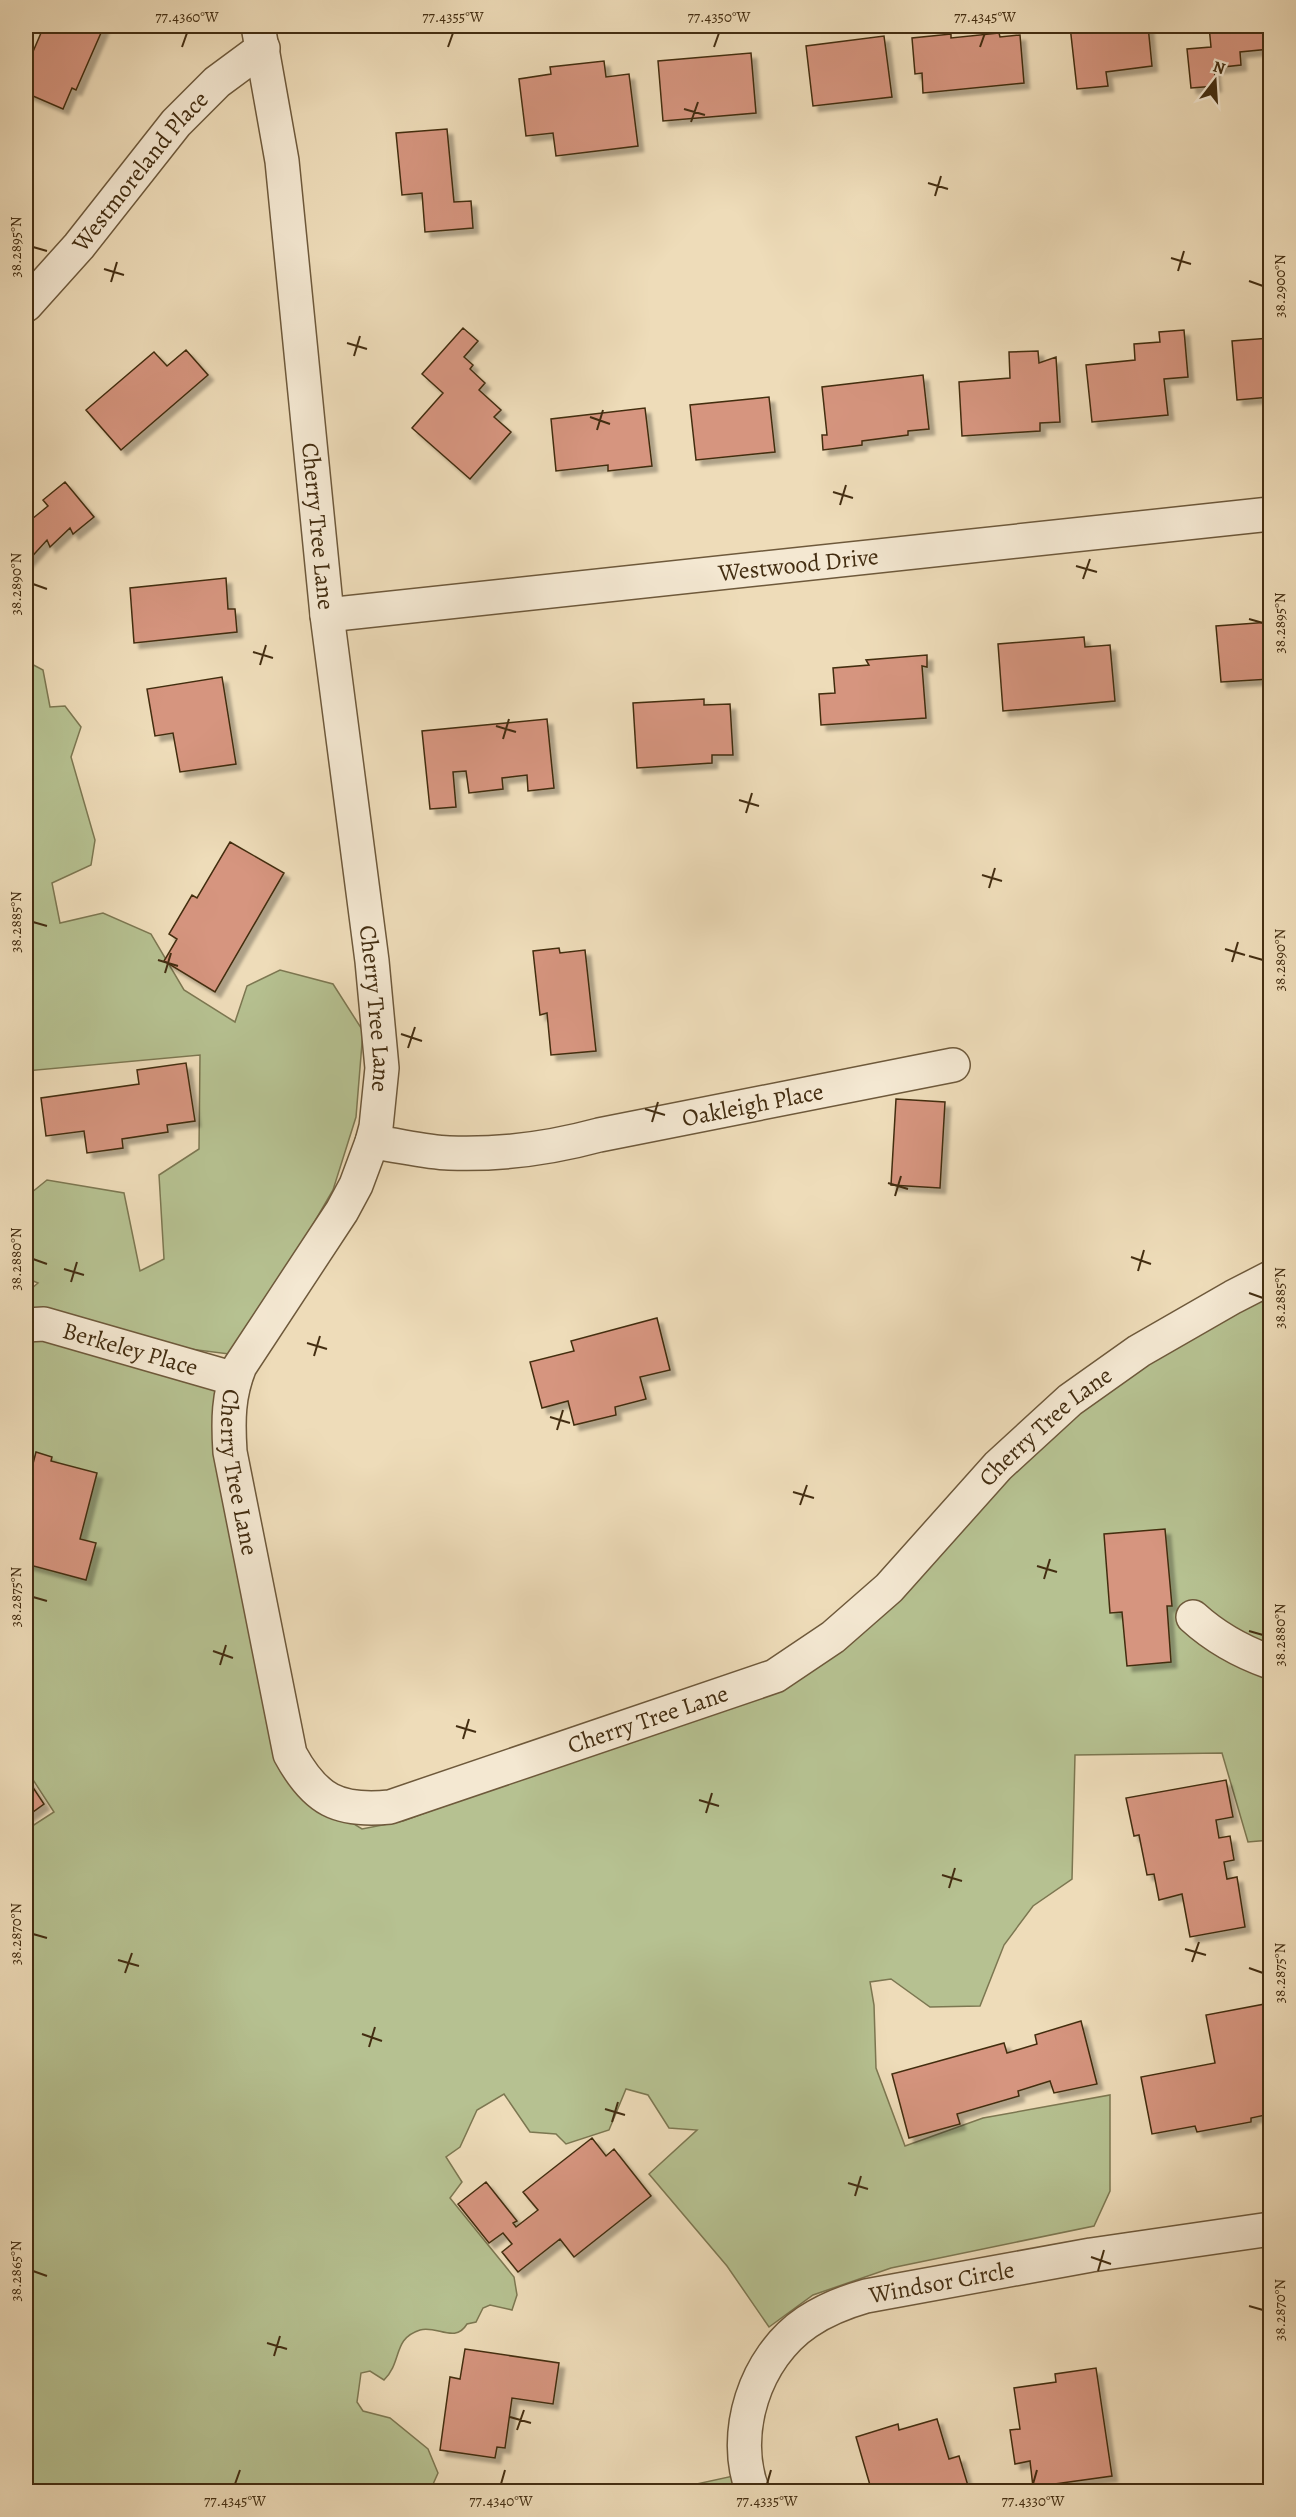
<svg xmlns="http://www.w3.org/2000/svg" width="1296" height="2517" viewBox="0 0 1296 2517" font-family="Alegreya,serif">
	<defs>
		<filter id="shadow"><feDropShadow dx="5.5" dy="5.5" stdDeviation="1.5" flood-color="#0004"/></filter>
	</defs>
	<rect width="100%" height="100%" fill="#eedcb9"/>
	<filter id="stains"><feTurbulence type="fractalNoise" baseFrequency=".00333" numOctaves="4"/><feColorMatrix values="0 0 0 0 .2 0 0 0 0 .09 0 0 0 0 .02 0 0 0 .5 -.17"/></filter>
	<radialGradient id="worn" r=".72"><stop offset=".6" stop-color="#630" stop-opacity="0"/><stop offset="1" stop-color="#630" stop-opacity=".3"/></radialGradient>
	<path fill="#b6c191" stroke="#7c7751" stroke-width="1.5" d="M26,661L43,670L50,707L65,706L81,727L71,757L95,840L91,865L52,883L60,923L103,913L151,934L184,990L235,1022L247,986L280,970L333,984L363,1031L356,1117L333,1190L237,1355L150,1344L26,1320V1293L38,1283L26,1278V1197L47,1180L124,1193L140,1271L164,1259L159,1175L199,1149L200,1055L26,1071Z
		M1270,1289V1492L1266,1537L1270,1540V1840L1248,1842L1222,1753L1075,1755L1072,1879L1033,1906L1004,1945L980,2006L930,2007L891,1979L870,1982L874,2005L876,2068L905,2146L983,2118L1110,2095V2191L1094,2226L891,2268L813,2295L769,2327L727,2266L649,2174L697,2130L669,2128L648,2095L626,2089L609,2130L566,2144L556,2134L530,2132L504,2094L477,2110L460,2147L446,2157L462,2182L450,2198L514,2277L517,2295L512,2310L490,2305L483,2308L476,2322L467,2324C455,2344 437,2325 420,2330C392,2339 403,2361 384,2380L370,2371L361,2373L357,2402L363,2411L390,2418L428,2449L438,2473L430,2491H26V1830L54,1812L26,1769V1334L224,1386L298,1790L362,1829L403,1821L779,1684L1075,1406Z
		M733,2476L739,2492H660Z"/>
	<path fill="#d6957f" stroke="#432d11" stroke-width="1.5" filter="url(#shadow)" d="M44,26H104L76,90L72,88L63,109L26,93V80L30,70L26,68Z
		M1070,26H1148L1152,66L1106,72L1108,86L1077,89Z
		M1209,26H1270V49L1240,52L1241,65L1214,68L1216,86L1191,88L1187,49L1211,47Z
		M999,33L1000,37L1020,35L1024,83L923,93L922,73L915,74L912,38L951,34V38Z
		M884,36L892,97L813,106L806,46Z
		M751,53L756,113L663,121L658,61Z
		M604,61L606,77L629,74L638,146L556,156L553,133L526,136L519,79L551,74L550,67Z
		M447,129L454,202L471,201L473,228L425,232L422,193L402,195L396,133Z
		M463,328L478,341L464,357L473,365L470,369L485,383L479,390L501,410L494,417L511,432L470,479L412,428L443,393L422,374Z
		M1184,330L1188,377L1164,379L1168,415L1092,422L1086,365L1135,360L1134,344L1160,342L1159,332Z
		M1270,338V397L1237,400L1232,341Z
		M186,350L208,375L121,450L86,410L154,352L167,366Z
		M1038,351L1039,363L1056,357L1060,422L1040,423V431L962,436L959,382L1010,378L1009,352Z
		M923,375L929,429L908,431V435L862,441V445L823,450L822,435H827L822,387Z
		M769,397L775,452L696,460L690,405Z
		M645,408L652,466L608,471V465L556,471L551,419Z
		M65,482L94,517L73,534L70,528L50,547L47,540L26,563V510L32,519L48,506L43,500Z
		M226,578L228,609H235L237,632L134,643L130,588Z
		M1270,622V685V679L1221,682L1216,626Z
		M1084,637L1085,647L1110,645L1115,701L1003,711L998,644Z
		M927,655V667L922,666L926,718L821,725L819,694L835,693L833,668L869,665L866,660Z
		M222,677L236,764L180,772L173,733L155,736L147,689Z
		M704,699V705L730,704L733,755H712V763L637,768L633,703Z
		M547,719L554,788L528,791L527,775L502,778L503,789L469,793L466,771L453,772L456,807L430,809L422,731Z
		M230,842L284,873L215,992L164,961L177,939L169,934L192,895L197,898Z
		M559,948L560,953L585,950L596,1051L551,1055L547,1013L540,1015L533,951Z
		M1270,1034V1096L1263,1035Z
		M186,1063L195,1121L167,1125L168,1132L122,1139L123,1148L87,1153L84,1131L46,1136L41,1098L139,1084L137,1070Z
		M896,1099L945,1102L940,1188L891,1185Z
		M657,1318L670,1370L640,1377L646,1399L615,1407L616,1415L574,1425L568,1401L542,1408L530,1362L574,1351L571,1341Z
		M36,1452L52,1457L51,1461L97,1473L80,1539L96,1543L86,1580L26,1564V1538L33,1510L26,1508V1491Z
		M1165,1529L1172,1606H1167L1171,1662L1127,1666L1122,1612L1110,1613L1104,1534Z
		M26,1777L44,1804L26,1817Z
		M1226,1780L1233,1817L1216,1820L1219,1838L1230,1836L1234,1860L1224,1862L1227,1879L1237,1877L1245,1927L1190,1937L1182,1894L1159,1900L1154,1874L1147,1875L1139,1835L1134,1836L1126,1798Z
		M1265,2004L1270,2032V2114L1251,2118V2122L1197,2132L1195,2126L1152,2134L1141,2077L1215,2063L1206,2015Z
		M1081,2021L1097,2084L1054,2093L1050,2081L1018,2091L1019,2096L957,2114L960,2124L909,2138L892,2074L1004,2043L1007,2053L1037,2044L1035,2035Z
		M592,2138L606,2156L614,2149L651,2196L574,2257L560,2239L518,2272L502,2252L512,2244L503,2233L489,2243L458,2204L486,2182L517,2221L513,2223L516,2227L538,2210L523,2192Z
		M465,2349L559,2363L553,2404L512,2398L505,2448L497,2447L495,2458L440,2450L450,2377L460,2379Z
		M1096,2368L1112,2476L1033,2487L1030,2461L1015,2464L1010,2430L1020,2429L1014,2388L1056,2382L1055,2374Z
		M937,2419L949,2459L959,2456L969,2489L962,2492H872L856,2437L898,2424L899,2430Z"/>
	<g fill="none" stroke-linecap="round" stroke-linejoin="round">
		<defs>
			<g id="street">
				<path id="s1" d="M258,26L282,161L327,615L372,961L382,1068L376,1127L372,1142L356,1185L342,1211L240,1366C228,1395 228,1421 230,1452L290,1754C315,1800 338,1812 390,1807L775,1676L833,1637L889,1588L998,1466L1070,1400L1139,1351L1233,1297L1270,1278"/>
				<path id="s2" d="M26,305L79,246L176,123L217,82L263,48"/>
				<path id="s3" d="M327,615L1270,514"/>
				<path id="s4" d="M372,1142C398,1145 424,1152 449,1153C500,1155 551,1148 599,1135L953,1065"/>
				<path id="s5" d="M26,1325L44,1324L235,1379"/>
				<path d="M1193,1617C1216,1638 1242,1652 1270,1662"/>
				<path id="s6" d="M753,2492C730,2434 755,2357 807,2322C825,2310 845,2302 866,2296L1091,2255L1270,2229"/>
			</g>
		</defs>
		<use href="#street" stroke="#6e593b" stroke-width="36"/>
		<use href="#street" stroke="#f4e8d2" stroke-width="33"/>
	</g>
	<path fill="none" stroke="#432d11" stroke-width="2" d="M182,47L187,33M448,47L453,33M714,47L719,33M980,47L985,33M684,109L705,115M691,122L698,102M928,183L948,189M935,196L941,176M33,247L47,251M1171,258L1191,264M104,269L124,275M1178,271L1184,251M1249,281L1263,286M111,282L117,262M347,343L367,349M354,356L360,336M590,417L610,424M597,430L603,410M833,492L853,498M840,505L846,485M1076,566L1097,572M1083,579L1090,559M33,584L47,589M1249,619L1263,623M253,652L273,658M260,665L266,645M496,726L516,732M503,739L509,719M739,800L759,806M746,813L752,793M982,875L1002,881M989,888L995,868M33,922L47,926M1225,949L1245,955M1249,956L1263,960M158,960L178,966M1232,962L1238,942M165,973L171,953M401,1034L422,1041M408,1048L415,1027M645,1109L665,1115M652,1122L658,1102M888,1183L908,1189M895,1196L901,1176M1131,1257L1151,1264M33,1259L47,1264M64,1269L84,1275M1138,1271L1144,1250M71,1282L77,1262M1249,1293L1263,1298M307,1343L327,1349M314,1356L320,1336M550,1417L570,1423M557,1430L563,1410M793,1492L814,1498M800,1505L807,1485M1037,1566L1057,1572M1044,1579L1050,1559M33,1597L47,1601M1249,1631L1263,1635M213,1651L233,1658M220,1665L226,1645M456,1726L476,1732M463,1739L469,1719M699,1800L719,1806M706,1813L712,1793M942,1875L962,1881M949,1888L955,1868M33,1934L47,1938M1185,1949L1206,1955M118,1960L139,1966M1192,1962L1199,1942M1249,1968L1263,1973M125,1973L132,1953M362,2034L382,2041M369,2047L375,2027M605,2109L625,2115M612,2122L618,2102M848,2183L868,2189M855,2196L861,2176M1091,2257L1111,2264M33,2271L47,2276M1098,2271L1104,2250M1249,2306L1263,2310M267,2343L287,2349M274,2356L280,2336M510,2417L531,2423M517,2430L524,2410M235,2484L240,2470M501,2484L505,2470M767,2484L771,2470M1033,2484L1037,2470"/>
	<g text-anchor="middle" stroke-width="6" stroke-linejoin="round" paint-order="stroke">
		<g font-size="24" fill="#432d11" stroke="#f4e8d2">
			<text dy="8" stroke="none"><textPath href="#s2" startOffset="176">Westmoreland Place</textPath></text>
			<text dy="8" stroke="none"><textPath href="#s1" startOffset="504">Cherry Tree Lane</textPath></text>
			<text dy="8" stroke="none"><textPath href="#s3" startOffset="474">Westwood Drive</textPath></text>
			<text dy="8" stroke="none"><textPath href="#s1" startOffset="990">Cherry Tree Lane</textPath></text>
			<text dy="8" stroke="none"><textPath href="#s4" startOffset="386">Oakleigh Place</textPath></text>
			<text dy="8" stroke="none"><textPath href="#s5" startOffset="108">Berkeley Place</textPath></text>
			<text dy="8" stroke="none"><textPath href="#s1" startOffset="2680">Cherry Tree Lane</textPath></text>
			<text dy="8" stroke="none"><textPath href="#s1" startOffset="1494">Cherry Tree Lane</textPath></text>
			<text dy="8" stroke="none"><textPath href="#s1" startOffset="2176">Cherry Tree Lane</textPath></text>
			<text dy="8" stroke="none"><textPath href="#s6" startOffset="333">Windsor Circle</textPath></text>
		</g>
	</g>
	<rect width="1296" height="2517" fill="none" stroke="#eedcb9" stroke-width="66"/>
	<g transform="translate(1215 81) rotate(17)" stroke="#f4e8d2" stroke-width="4.5" paint-order="stroke">
	<path d="M0-4.5L10 22L0 15L-10 22Z" fill="#432d11"/>
	<text y="-9" font-size="16" font-weight="bold" text-anchor="middle" fill="#432d11">N</text>
	</g>
	<rect x="33" y="33" width="1230" height="2451" fill="none" stroke="#432d11" stroke-width="2"/>
	<g font-size="15" text-anchor="middle" fill="#432d11">
		<text x="187" y="22">77.4360°W</text>
		<text x="453" y="22">77.4355°W</text>
		<text x="719" y="22">77.4350°W</text>
		<text x="985" y="22">77.4345°W</text>
		<text transform="translate(16 247) rotate(-90)" y="5">38.2895°N</text>
		<text transform="translate(1280 286) rotate(-90)" y="5">38.2900°N</text>
		<text transform="translate(16 584) rotate(-90)" y="5">38.2890°N</text>
		<text transform="translate(1280 623) rotate(-90)" y="5">38.2895°N</text>
		<text transform="translate(16 922) rotate(-90)" y="5">38.2885°N</text>
		<text transform="translate(1280 960) rotate(-90)" y="5">38.2890°N</text>
		<text transform="translate(16 1259) rotate(-90)" y="5">38.2880°N</text>
		<text transform="translate(1280 1298) rotate(-90)" y="5">38.2885°N</text>
		<text transform="translate(16 1597) rotate(-90)" y="5">38.2875°N</text>
		<text transform="translate(1280 1635) rotate(-90)" y="5">38.2880°N</text>
		<text transform="translate(16 1934) rotate(-90)" y="5">38.2870°N</text>
		<text transform="translate(1280 1973) rotate(-90)" y="5">38.2875°N</text>
		<text transform="translate(16 2271) rotate(-90)" y="5">38.2865°N</text>
		<text transform="translate(1280 2310) rotate(-90)" y="5">38.2870°N</text>
		<text x="235" y="2506">77.4345°W</text>
		<text x="501" y="2506">77.4340°W</text>
		<text x="767" y="2506">77.4335°W</text>
		<text x="1033" y="2506">77.4330°W</text>
	</g>
	<rect width="100%" height="100%" filter="url(#stains)"/>
	<rect width="100%" height="100%" fill="url(#worn)"/>
</svg>
